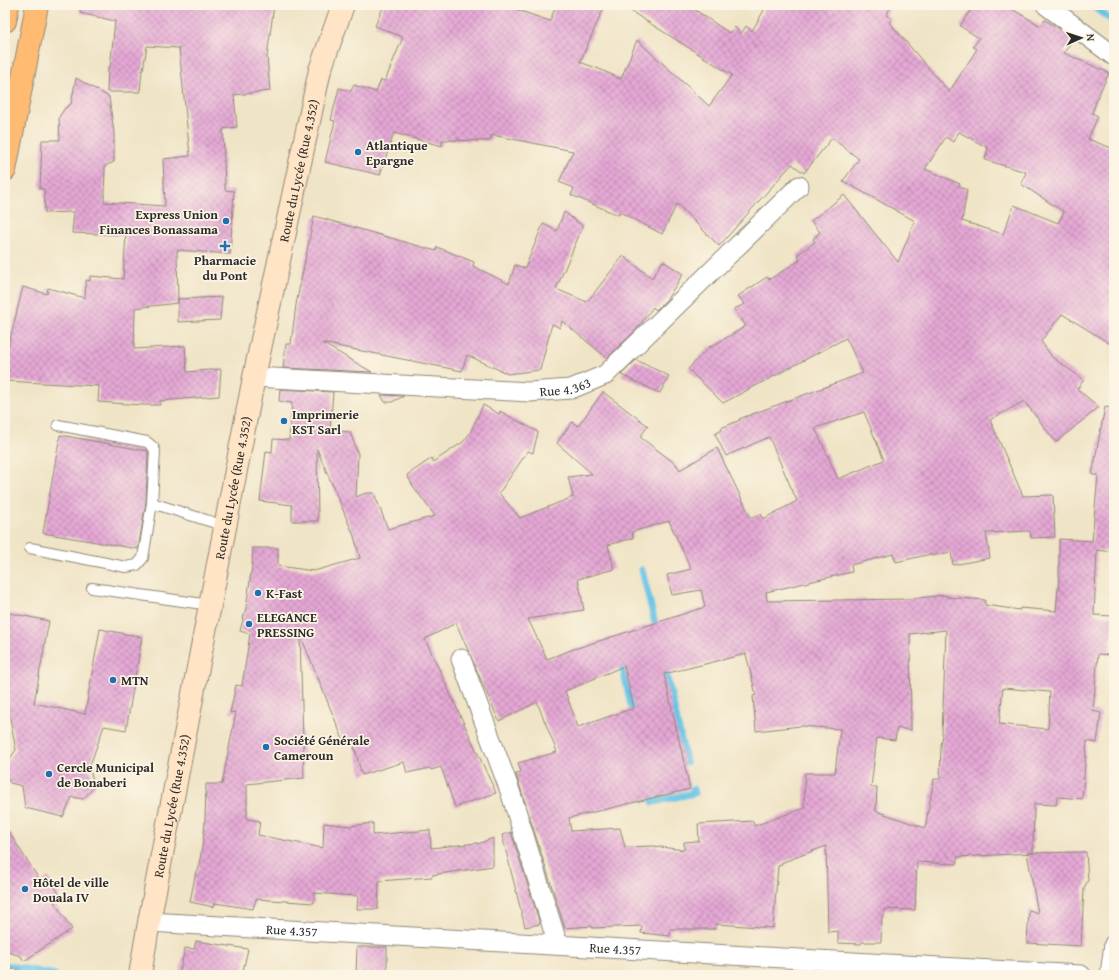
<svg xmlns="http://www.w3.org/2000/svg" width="1119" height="980" viewBox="0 0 1119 980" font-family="'Gentium Book Plus',serif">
	<defs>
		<pattern id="building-cross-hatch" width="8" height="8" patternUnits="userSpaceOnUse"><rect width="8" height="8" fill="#e5a8d5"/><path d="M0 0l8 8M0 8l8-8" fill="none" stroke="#ba89ad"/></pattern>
	</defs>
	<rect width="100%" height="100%" fill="#fcf5e5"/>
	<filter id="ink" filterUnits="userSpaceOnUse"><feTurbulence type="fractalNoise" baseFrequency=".025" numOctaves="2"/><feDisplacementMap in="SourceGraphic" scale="8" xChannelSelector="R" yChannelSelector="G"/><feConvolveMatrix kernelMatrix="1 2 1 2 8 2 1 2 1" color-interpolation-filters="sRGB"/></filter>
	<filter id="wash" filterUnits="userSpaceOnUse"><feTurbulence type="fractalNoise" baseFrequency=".012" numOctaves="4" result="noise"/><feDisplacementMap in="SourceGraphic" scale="16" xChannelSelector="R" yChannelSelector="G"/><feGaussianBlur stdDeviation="0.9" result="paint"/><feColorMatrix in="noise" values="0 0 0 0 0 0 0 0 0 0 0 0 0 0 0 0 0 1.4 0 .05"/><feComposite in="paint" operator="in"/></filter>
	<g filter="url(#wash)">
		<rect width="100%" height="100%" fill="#f0e4c6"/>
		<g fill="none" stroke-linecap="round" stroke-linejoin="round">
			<path stroke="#68c4e6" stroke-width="7" d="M1091,5L1114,22
				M642,570L657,632
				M621,660L634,718
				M665,668L686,762
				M650,790L653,802L694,793L693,789
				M5,965L55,975"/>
		</g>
		<g id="blocks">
			<path fill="url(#building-cross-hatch)" fill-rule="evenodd" d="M80,5H274L267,57L270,91L234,95L237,127L223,129L225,190L234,191L230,254L177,250L178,303L135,308L134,349L185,346L187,372L221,369L219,396L160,401V405H142L98,402L99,386L5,381V347H8L23,287L47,294L48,288L85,298L86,280L90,281V276L123,279L126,235L72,233L74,212L45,213L44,189H40L42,140H60L59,117L65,108L71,104L76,78L109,97L114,133V162L105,166L104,202L165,206L163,159L190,156L179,48L147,46L143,70H142L140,92H107L108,67L110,68L115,21L80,13Z
				M384,5H503L550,21L556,5H605L580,62L599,69L621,79L637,40L709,106L732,75L621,5H688L729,33L735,27L741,34L746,26L752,31L767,5H892L886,15L892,19L889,22L949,92L977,49L973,47L979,38L960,26L974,5H1005L1041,26L1045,20L1063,31L1073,39L1064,53L1109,73L1095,102H1096L1092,113L1098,116L1088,139L1114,149V346L1062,314L1041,341L1052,357L1084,380L1077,389L1099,407L1056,442L1024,401L990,420L1023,496L1053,495L1055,537L1031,538L1030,531L986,533L990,558L953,565L951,552L932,556L931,554L896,562L893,554L851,565L852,572L766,592L767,601L909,599L946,595V597L985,600V605L1020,610V608L1056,611L1059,578V539L1092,541L1098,475H1092L1105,407L1114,408V552L1097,550L1094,615L1113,616L1109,655L1098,654L1093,711L1101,713L1097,743L1087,741L1082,799L1057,797L1056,805L1034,804L1033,853L957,857V864L917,862L915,910L884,909V916H882L881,942H862L861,944L838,943V931L828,932L826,846L781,863L782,865L778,866L773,928L717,924L716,929H670V936L641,933L642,926L592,928V926L565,928L516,774L521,772L518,763L557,752L537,702L499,721L456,623L425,639L496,793L455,807L441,767L431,770L430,768L407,773L404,762L362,775L352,739L344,742L300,634L304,778L247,784V819L260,821L258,835L323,848L324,823L350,826L373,823V835L430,830L431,848L477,843L478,844L493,838V866L432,875V877L379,881L378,909H357L358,896L314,893V903L256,899L253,909L215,903L214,907L190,902L196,871H198L203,842L205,821L206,784H222L236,712L230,713L236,685L242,686L250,634L240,631L246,608L252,566L253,548H278V566L314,571L360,558L354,536L317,449L318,521H292V505L260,501L266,451L272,452L273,439L289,440L292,403L279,401L280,389L333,392L330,431L350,432L358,454L356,497L366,493H374L388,529L435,516L413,486L407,475L432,458L433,462L463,442L470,433L483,405L499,414L500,411L538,432L533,453L528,451L499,493L520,518L573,497L568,477L592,474L557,443L572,422L578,426L603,392L648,426L640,437L676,464L680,470L717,448L751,518L761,514L763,519L797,501L769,437L726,456L715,434L722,430L721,428L740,420L739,419L863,373L846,338L723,403L688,369L710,346L711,347L746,326L734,309L745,304L738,296L767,277L770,279L800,260L797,255L815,242L813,239L820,232L811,221L844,195L898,262L915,221L843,181L859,159L832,138L804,173L792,164L719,246L677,204L662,234L620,212L618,215L571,195L574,188L559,182L573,151L492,135L490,141L442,140V146L394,133L380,175L325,162L335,121L331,120L339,88L351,91L354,85L376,92L381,80L385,81L403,37L375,26ZM959,132L988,148L985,160L1026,172L1021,184L1064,212L1058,223L1014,205L1003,234L962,221L967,190L959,186L960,184L925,169L946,137L953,142ZM864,412L884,460L838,479L815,428ZM669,521L691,569L667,575L672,595L701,590L705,607L571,650L547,659L528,619L584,610L578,579L614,569L608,545L633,538L632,532ZM946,630L942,735L943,736L941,745L940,779H934L925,828L876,811L877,787H871L877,738L895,740L897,728L911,730L910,634ZM746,654L756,695L753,696L756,731L801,726L840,729L835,773H805L804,808L754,826L753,821L698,824L699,841L684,842V850L653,846L625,847L620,828L571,831L569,818L690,789L664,674ZM624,666L634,708L578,727L565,691ZM1003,688L1050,692L1048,729L999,724Z
				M564,212L583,226L556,289L587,302L623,256L652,278L663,261L683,274L667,299L656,310L653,307L637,329L607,358L562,321L560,328L552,324L540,370L508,374L467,355L462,371L322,343L372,372L283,368L286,344H291L296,305L314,216L436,251L437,247L474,262L473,266L509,284L515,265L525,268L543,224L557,231Z
				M222,297L220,320L178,322V299Z
				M636,360L669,376L660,393L621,375Z
				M381,395L404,396L392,402H385Z
				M60,435L148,451L146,502L138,549L43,533Z
				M10,613L49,621L34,703L85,714L100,629L142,637L126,730L104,726L89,768L95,786L83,799L72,797L63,817L25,808L22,786L10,783L5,772V765L16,750L8,708L5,707V637Z
				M5,826L41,882L48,877L60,895L53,900L72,929L24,961L21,956L5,951Z
				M511,832L540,924L525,927L502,835Z
				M1086,852L1088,880L1084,888L1081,946L1027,943L1029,910L1038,913L1027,853Z
				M196,941L248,949L242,975H179L185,948L194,949Z
				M357,947H387V975H356Z"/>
		</g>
	</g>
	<g filter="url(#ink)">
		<use href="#blocks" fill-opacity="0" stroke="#8e8878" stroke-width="1"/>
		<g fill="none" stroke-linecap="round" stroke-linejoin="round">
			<defs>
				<path id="lane" d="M58,425L147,442L153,447L155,451L152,503L225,526
					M30,548L126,567L137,565L143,558L152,503
					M92,588L210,605
					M9,975H17"/>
				<g id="street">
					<path d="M1046,5L1114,56"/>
					<path id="s1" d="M254,377L529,392L571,389L605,375L799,186"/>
					<path d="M461,659L510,791L558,945"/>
					<path id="s2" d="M149,922L1081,975"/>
					<path d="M1110,975L1114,944"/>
				</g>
				<g id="secondary">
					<path id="s3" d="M140,975L149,922L254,377L320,70L343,5"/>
				</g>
				<path id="highway" d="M5,21L8,5
					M5,170L37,5"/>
			</defs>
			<use href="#lane" stroke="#8e8878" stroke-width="12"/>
			<use href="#street" stroke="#8e8878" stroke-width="21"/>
			<use href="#secondary" stroke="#8e8878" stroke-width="24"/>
			<use href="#highway" stroke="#8e8878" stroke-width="24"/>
			<use href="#lane" stroke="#fff" stroke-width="10"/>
			<use href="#street" stroke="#fff" stroke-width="19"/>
			<use href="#secondary" stroke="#ffe4c6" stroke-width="22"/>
			<use href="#highway" stroke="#ffbb71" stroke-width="22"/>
		</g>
	</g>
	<g fill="#1f6fb2" stroke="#fcf5e5" stroke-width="1.5">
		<circle cx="358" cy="152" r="4"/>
		<circle cx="226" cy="221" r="4"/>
		<path d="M223 240h4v4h4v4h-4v4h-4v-4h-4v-4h4z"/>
		<circle cx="284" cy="421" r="4"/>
		<circle cx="258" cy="593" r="4"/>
		<circle cx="249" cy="624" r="4"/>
		<circle cx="113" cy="680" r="4"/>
		<circle cx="266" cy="747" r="4"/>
		<circle cx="49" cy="774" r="4"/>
		<circle cx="25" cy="889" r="4"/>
	</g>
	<g text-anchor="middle" stroke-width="3.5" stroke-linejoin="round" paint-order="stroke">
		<g font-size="13" font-weight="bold" fill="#2b2b2b" stroke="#fcf5e5" text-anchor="start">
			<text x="366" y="150">Atlantique<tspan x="366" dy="15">Epargne</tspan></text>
			<text x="218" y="219" text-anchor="end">Express Union<tspan x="218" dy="15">Finances Bonassama</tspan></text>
			<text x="225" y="265" text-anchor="middle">Pharmacie<tspan x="225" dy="15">du Pont</tspan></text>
			<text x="292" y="419">Imprimerie<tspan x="292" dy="15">KST Sarl</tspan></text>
			<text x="266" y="598">K-Fast</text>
			<text x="257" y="622">ELEGANCE<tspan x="257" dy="15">PRESSING</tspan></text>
			<text x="121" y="685">MTN</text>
			<text x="274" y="745">Société Générale<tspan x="274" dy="15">Cameroun</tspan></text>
			<text x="57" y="772">Cercle Municipal<tspan x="57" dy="15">de Bonaberi</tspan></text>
			<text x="33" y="887">Hôtel de ville<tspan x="33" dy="15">Douala IV</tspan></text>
		</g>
		<g font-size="13" fill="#2b2b2b" stroke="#fcf5e5">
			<text dy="5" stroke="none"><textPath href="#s3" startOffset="820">Route du Lycée (Rue 4.352)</textPath></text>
			<text dy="5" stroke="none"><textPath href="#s1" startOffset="312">Rue 4.363</textPath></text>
			<text dy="5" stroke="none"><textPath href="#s3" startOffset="496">Route du Lycée (Rue 4.352)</textPath></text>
			<text dy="5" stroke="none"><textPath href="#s3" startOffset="172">Route du Lycée (Rue 4.352)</textPath></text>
			<text dy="5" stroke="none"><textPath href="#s2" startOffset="143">Rue 4.357</textPath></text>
			<text dy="5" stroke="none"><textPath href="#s2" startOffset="467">Rue 4.357</textPath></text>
		</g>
	</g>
	<rect width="1119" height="980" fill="none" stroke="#fcf5e5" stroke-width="20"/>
	<g transform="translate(1081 38) rotate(87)" stroke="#fcf5e5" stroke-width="3" paint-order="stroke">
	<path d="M0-3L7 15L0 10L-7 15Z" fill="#2b2b2b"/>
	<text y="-6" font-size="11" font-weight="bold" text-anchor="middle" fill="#2b2b2b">N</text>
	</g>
</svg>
